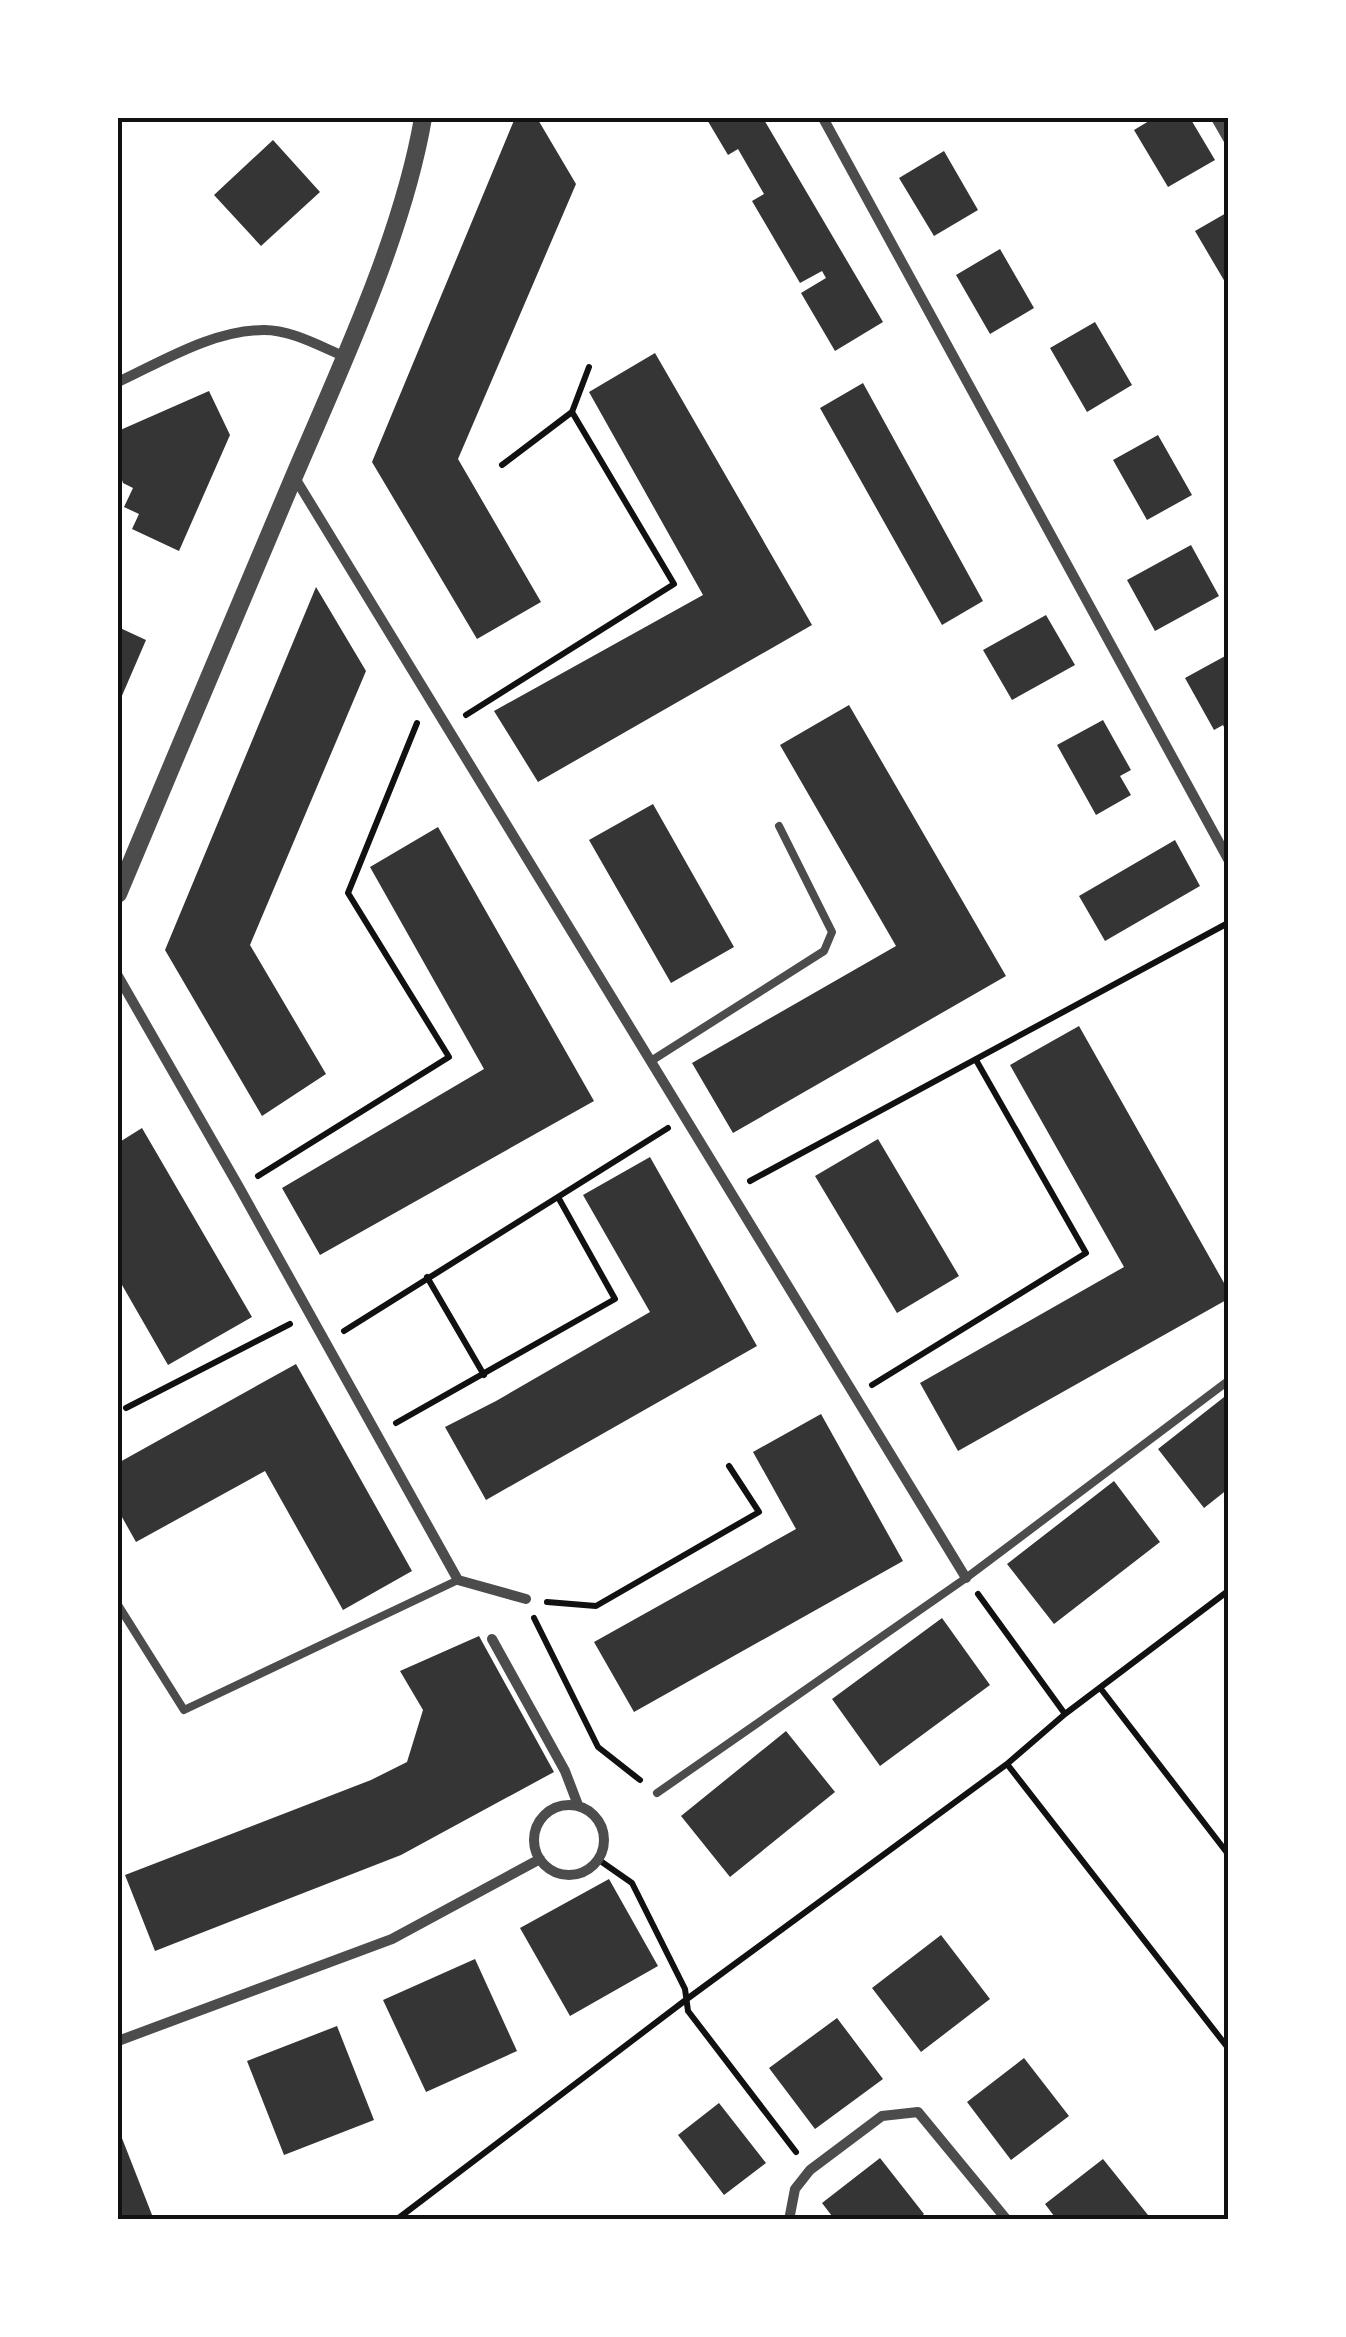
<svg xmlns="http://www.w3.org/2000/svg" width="1346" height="2337" viewBox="0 0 1346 2337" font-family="'PT Sans',sans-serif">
	<rect width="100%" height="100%" fill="#fff"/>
	<path fill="#353535" d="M515,118H537L576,184L458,459L541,602L477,639L372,462Z
		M706,118H763L883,322L835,351L801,293L826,278L822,271L800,283L752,201L764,194L738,149L728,155Z
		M1147,118H1190L1215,160L1168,187L1134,130L1149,121Z
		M273,140L320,192L261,246L214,195Z
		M944,151L978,210L934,236L899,178Z
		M1228,212V281L1225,282L1195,231Z
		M1000,249L1034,308L990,334L956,275Z
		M1095,322L1132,385L1087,412L1050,348Z
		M655,353L812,625L538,782L494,711L703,595L589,392Z
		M863,383L983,601L942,625L820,408Z
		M209,391L230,435L179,551L132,529L139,514L124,507L133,488L123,483L118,468V431Z
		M1158,435L1192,495L1147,520L1113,460Z
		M1191,545L1219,596L1155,631L1127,580Z
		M316,587L366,671L250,945L326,1074L262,1116L165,950Z
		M1046,615L1075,665L1012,700L983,650Z
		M118,627L146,640L118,705Z
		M1227,655L1228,658V736L1223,725L1214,730L1185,678Z
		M849,705L1006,976L733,1133L692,1063L896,946L780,745Z
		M1103,720L1131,770L1120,776L1131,795L1096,815L1057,745Z
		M653,804L734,947L671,983L589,840Z
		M438,827L594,1101L320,1255L282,1188L484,1069L370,867Z
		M1175,840L1200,886L1105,941L1079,896Z
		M1079,1026L1228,1290V1299L958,1451L920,1383L1124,1267L1010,1065Z
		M142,1128L252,1317L168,1365L118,1278V1143Z
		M878,1139L959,1276L897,1313L815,1176Z
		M650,1157L757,1346L486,1500L445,1427L496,1401L650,1312L583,1195Z
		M296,1364L412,1571L343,1610L265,1471L136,1542L118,1510V1463Z
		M1228,1394V1489L1204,1508L1158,1449Z
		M821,1414L903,1561L634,1712L594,1642L796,1529L753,1452Z
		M1114,1481L1160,1542L1054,1624L1007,1564Z
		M942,1618L990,1685L880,1766L832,1699Z
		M479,1636L554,1772L401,1855L155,1951L125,1875L371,1780L407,1762L423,1710L400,1671Z
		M786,1731L835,1792L730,1877L681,1816Z
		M609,1879L658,1966L570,2016L520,1928Z
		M941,1935L990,1999L921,2052L872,1988Z
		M475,1959L517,2051L426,2092L383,2000Z
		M837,2018L883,2079L815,2129L769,2068Z
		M337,2026L374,2120L284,2155L247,2061Z
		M1024,2058L1069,2116L1011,2160L967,2102Z
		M719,2103L766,2163L724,2195L678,2135Z
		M118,2128L154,2220H118Z
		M880,2158L924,2214L917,2220H835L822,2203Z
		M1103,2159L1148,2215L1143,2220H1057L1045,2204Z"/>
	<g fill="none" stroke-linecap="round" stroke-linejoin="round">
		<path stroke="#111" stroke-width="6" d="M572,412L589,367
			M466,715L674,584L572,412L502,465
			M258,1176L449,1057L348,893L417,723
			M750,1181L1228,923
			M427,1277L484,1375
			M344,1331L668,1128
			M872,1385L1086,1253L976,1060
			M126,1408L290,1324
			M396,1423L615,1299L558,1197
			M978,1594L1065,1714
			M547,1602L596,1606L759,1512L729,1466
			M534,1618L598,1747L640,1780
			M1101,1689L1228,1854
			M1007,1764L1228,2048
			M599,1860L632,1883L685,1989L688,2011L796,2152
			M396,2220L687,1999L1007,1764L1065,1714L1228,1591"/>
		<path stroke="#4c4c4c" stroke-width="8" d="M651,1061L824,951L832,932L779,826
			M118,1605L184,1710L458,1580
			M657,1793L966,1578L1228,1381"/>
		<path stroke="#4c4c4c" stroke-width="10" d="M823,118L1228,859
			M1216,118L1228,139
			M118,382C163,361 213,330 264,330C292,330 321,347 346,357
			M295,478L966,1578
			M118,976L239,1187L458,1580L526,1599
			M492,1639L565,1771L578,1805
			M534 1840a35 35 0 1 1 70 0a35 35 0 1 1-70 0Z
			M118,2041L392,1939L540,1859
			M789,2220L795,2189L810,2170L882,2116L918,2112L1007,2220"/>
		<path stroke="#4c4c4c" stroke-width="18" d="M118,894C177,754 235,614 295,474C342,364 403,235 423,118"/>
	</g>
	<rect width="1346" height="2337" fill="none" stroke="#ffffff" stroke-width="240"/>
	<rect x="120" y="120" width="1106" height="2097" fill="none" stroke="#111" stroke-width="4"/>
</svg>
